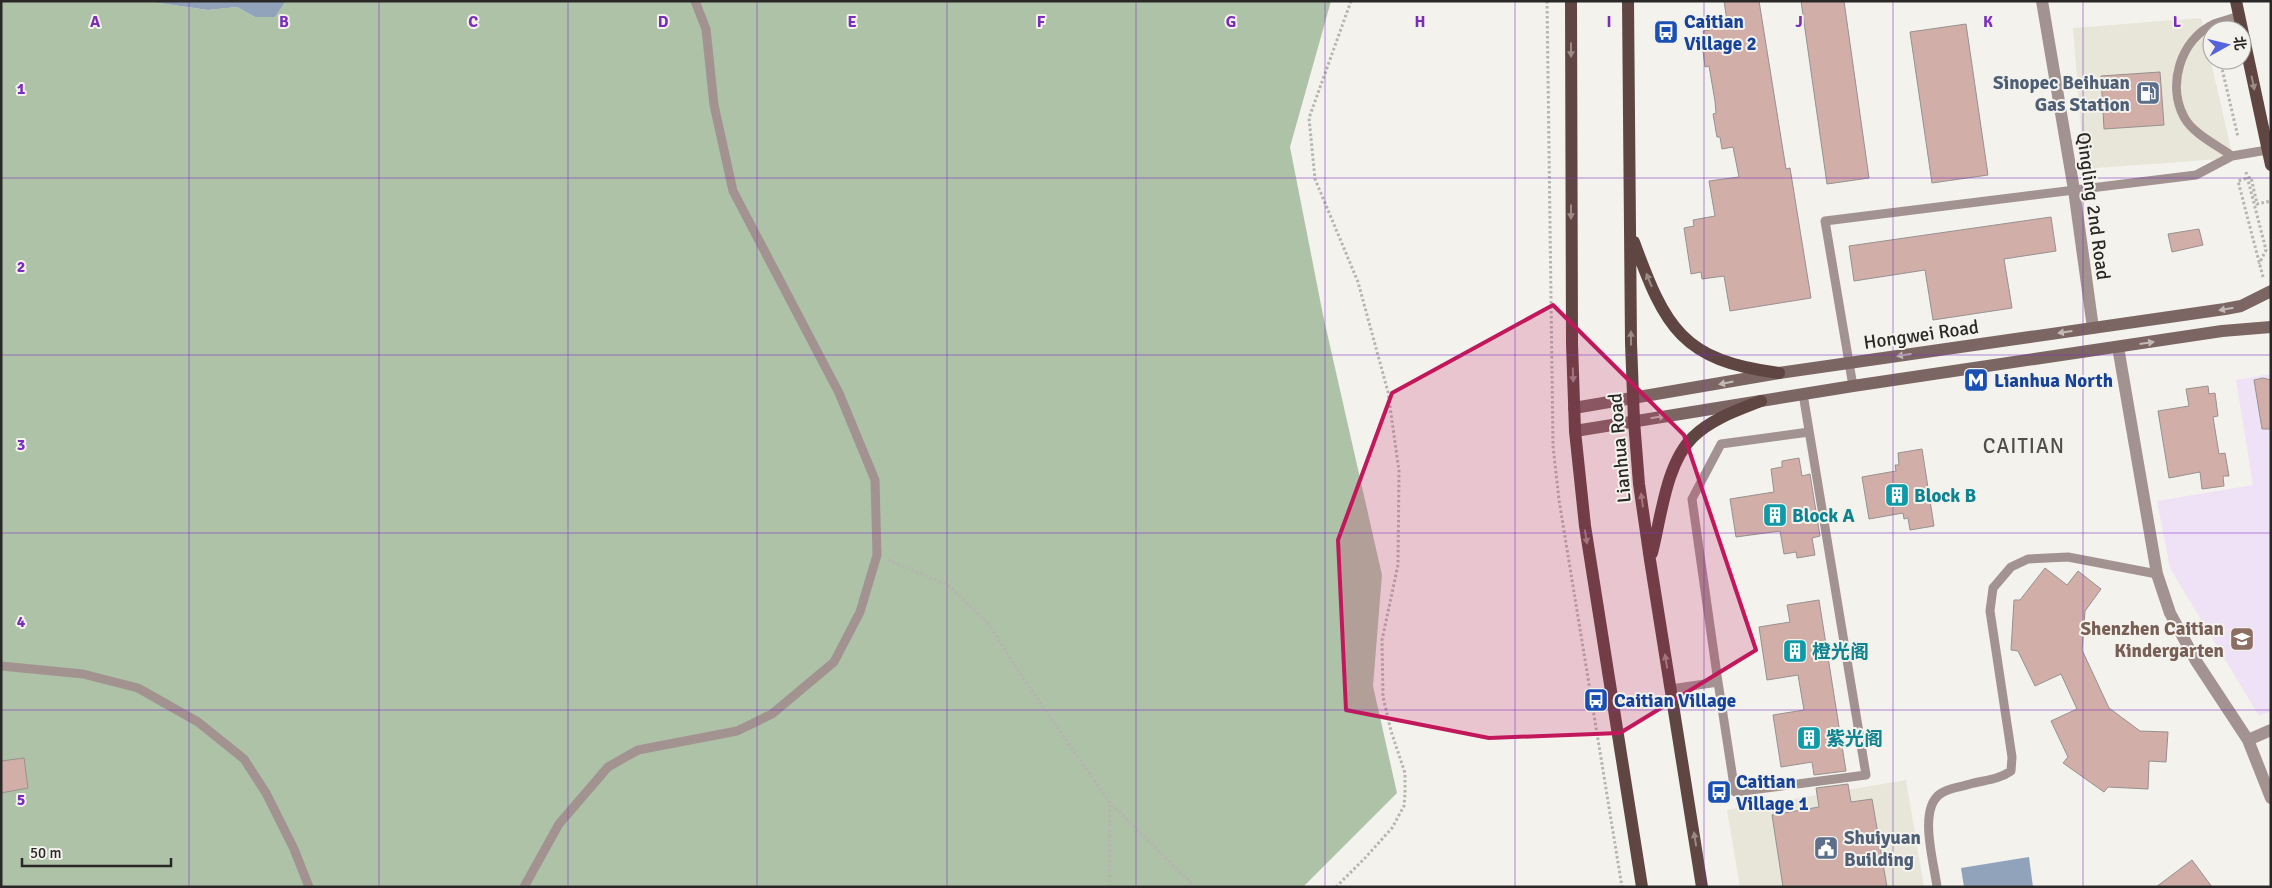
<svg xmlns="http://www.w3.org/2000/svg" width="2272" height="888" viewBox="0 0 2272 888" font-family="Signika,'Noto Sans SC',sans-serif">
	<rect width="100%" height="100%" fill="#f3f2ed"/>
	<path fill="#e8e6d9" d="M2201,18L2233,158L2084,169L2073,28Z
		M1906,780L1924,887H1740L1727,810Z"/>
	<path fill="#f0e2f6" d="M2271,374V711L2259,716L2170,568L2157,501L2253,485L2236,380Z"/>
	<path fill="#aec2a8" d="M1,1H145L208,10L237,7L255,17H275L286,1H1331L1290,147L1323,315L1382,575L1373,686L1397,793L1303,887H1Z"/>
	<path fill="#91a2bb" d="M145,1H286L275,17H255L237,7L208,10Z
		M2029,857L2033,887H1964L1961,868Z"/>
	<path fill="#d1aea7" stroke="#979190" d="M1724,1H1759L1786,169L1790,168L1811,298L1730,311L1724,276L1702,279L1701,272L1691,274L1684,228L1694,226L1693,220L1715,216L1709,181L1739,177L1733,147L1722,149L1720,137H1717L1713,114L1716,113L1715,101L1709,66L1705,67L1702,43L1705,42L1703,31L1714,29L1713,23L1727,21Z
		M1801,1H1844L1869,178L1827,184Z
		M1966,24L1988,175L1932,183L1910,32Z
		M2160,72L2164,125L2104,129L2101,76Z
		M2051,217L2056,251L2004,259L2012,308L1933,320L1925,270L1854,281L1849,246Z
		M2199,229L2203,245L2172,252L2168,234Z
		M2263,378L2271,380V429H2262L2254,380Z
		M2208,386L2209,394L2215,393L2218,416L2213,417L2219,454L2225,453L2229,476H2223L2224,486L2202,489L2200,472L2169,478L2158,411L2189,406L2186,389Z
		M1922,449L1934,526L1910,530L1908,518L1904,519L1903,513L1869,519L1862,477L1896,471L1895,465H1899L1898,453Z
		M1799,458L1802,476L1810,474L1820,536L1812,538L1815,555L1797,558L1796,552L1784,554L1780,531L1736,537L1730,499L1774,492L1771,469L1782,467V461Z
		M2045,568L2067,585L2078,571L2101,589L2085,611L2082,650L2109,708L2140,731L2168,732L2166,762L2149,761L2148,789L2108,787L2104,792L2063,763L2068,757L2051,721L2077,709L2061,674L2035,686L2018,651L2011,650L2014,600H2020Z
		M1819,600L1846,771L1814,775L1812,762L1781,767L1773,715L1804,710L1798,675L1767,680L1759,627L1790,622L1787,605Z
		M24,758L28,788L1,793V761Z
		M1848,784L1851,802L1872,799L1887,887H1783L1772,815L1819,807L1816,788Z
		M2192,860L2212,887H2156Z"/>
	<g fill="none" stroke-linecap="round" stroke-linejoin="round">
		<path stroke="#b5b4b0" stroke-width="3" stroke-dasharray="2.5 2.5" stroke-linecap="butt" d="M1547,1L1553,446L1559,500L1622,887
			M2220,60L2238,137
			M2246,172L2266,250L2259,264
			M2263,277L2238,181L2251,177L2257,204L2271,201
			M888,560L948,585L990,625L1019,672L1110,803L1195,887
			M1109,887L1110,803
			M1336,887L1365,858L1392,828L1404,806L1405,794V773L1391,731L1383,697L1382,640L1398,565L1399,471L1388,392L1358,282L1315,179L1309,118L1351,1"/>
		<path stroke="#a29391" stroke-width="9" d="M2239,16C2231,19 2222,21 2214,24C2180,40 2167,85 2184,117C2193,134 2217,145 2232,156L2267,150
			M1853,386L1825,221L2196,175L2232,156
			M1,666L83,674L138,688L198,722L244,759L266,793L294,849L309,887
			M1718,682L1692,499L1721,444L1809,432
			M1671,689L1718,682L1735,792L1866,775L1803,394
			M524,887L559,824L608,767L638,750L737,731L772,714L834,662L860,612L877,555L875,480L839,393L733,191L714,105L706,29L695,1
			M1937,887C1934,862 1918,810 1940,794C1948,788 1962,787 1970,784C1985,780 1998,780 2011,771L2012,757L1990,611L1993,588L2011,567L2028,559L2068,557L2157,574"/>
		<path stroke="#a29391" stroke-width="12" d="M2042,1L2074,190L2093,328
			M2118,347L2157,574L2170,613L2196,661L2248,740L2271,798
			M2248,740L2271,730"/>
		<path stroke="#7c6663" stroke-width="12" d="M1574,408L1779,373L2225,309L2241,306L2271,291
			M1575,431L1853,386L2222,331L2271,327"/>
		<path stroke="#604643" stroke-width="12" d="M1571,1L1572,344L1575,431L1585,526L1642,887
			M1628,1L1631,343L1634,421L1639,484L1650,560L1702,887
			M2236,1L2271,165
			M1634,242C1665,327 1682,361 1779,373
			M1652,553C1661,518 1666,463 1693,437C1711,419 1738,410 1761,401"/>
	</g>
	<defs><path id="oneway-solid" d="M-6-.8H1V-3.2L6.5 0L1 3.2V.8H-6Z" transform="scale(1.25)"/></defs>
	<g fill="#9b8b87">
		<use href="#oneway-solid" transform="translate(1571 50) rotate(90)"/>
		<use href="#oneway-solid" transform="translate(2253 83) rotate(78)"/>
		<use href="#oneway-solid" transform="translate(1571 212) rotate(90)"/>
		<use href="#oneway-solid" transform="translate(1649 280) rotate(-112)"/>
		<use href="#oneway-solid" transform="translate(1631 338) rotate(-90)"/>
		<use href="#oneway-solid" transform="translate(1573 375) rotate(88)"/>
		<use href="#oneway-solid" transform="translate(1642 500) rotate(-98)"/>
		<use href="#oneway-solid" transform="translate(1586 537) rotate(81)"/>
		<use href="#oneway-solid" transform="translate(1666 661) rotate(-99)"/>
		<use href="#oneway-solid" transform="translate(1695 839) rotate(-99)"/>
	</g>
	<g fill="#c3bab6">
		<use href="#oneway-solid" transform="translate(2226 309) rotate(170)"/>
		<use href="#oneway-solid" transform="translate(2065 332) rotate(172)"/>
		<use href="#oneway-solid" transform="translate(2147 343) rotate(-8)"/>
		<use href="#oneway-solid" transform="translate(1904 355) rotate(172)"/>
		<use href="#oneway-solid" transform="translate(1726 383) rotate(169)"/>
		<use href="#oneway-solid" transform="translate(1658 417) rotate(-9)"/>
	</g>
	<path fill="#c2185b" fill-opacity="0.2" stroke="#c2185b" stroke-width="4" stroke-linejoin="round" d="M1553,305L1684,435L1756,650L1620,733L1489,738L1346,710L1338,540L1392,393Z"/>
	<path fill="none" stroke="#7b2cbf" stroke-width="1" stroke-opacity="0.55" d="M189,1V887M379,1V887M568,1V887M757,1V887M947,1V887M1136,1V887M1325,1V887M1515,1V887M1704,1V887M1893,1V887M2083,1V887M1,178H2271M1,355H2271M1,533H2271M1,710H2271"/>
	<defs>
		<symbol id="bus-square" viewBox="-11 -11 22 22"><rect x="-9" y="-9" width="18" height="18" rx="4" fill="#1a4fb4" stroke="#f3f2ed"/><path d="M-5-6H5V4H4V6H2V4H-2V6H-4V4H-5ZM-3.5-4V0h7V-4ZM-3.5 1.2v1.5H-2V1.2ZM2 1.2v1.5H3.5V1.2Z" fill="#fff"/></symbol>
		<symbol id="fuel-square" viewBox="-11 -11 22 22"><rect x="-9" y="-9" width="18" height="18" rx="4" fill="#5c6f8a" stroke="#f3f2ed"/><path d="M-5.5-6h7V0h2V4h1.3V-2.5L3-4.5l.8-.8L6-3V5H2.5V1h-1V6h-7ZM-4.2-4.7v3.2H.2V-4.7Z" fill="#fff"/></symbol>
		<symbol id="metro-square" viewBox="-11 -11 22 22"><rect x="-9" y="-9" width="18" height="18" rx="4" fill="#1a4fb4" stroke="#f3f2ed"/><path d="M-5.5 5V-5H-3L0 0L3-5H5.5V5H3V-.5L0 4L-3-.5V5Z" fill="#fff"/></symbol>
		<symbol id="building-square" viewBox="-11 -11 22 22"><rect x="-9" y="-9" width="18" height="18" rx="4" fill="#0f9aa8" stroke="#f3f2ed"/><path d="M-4-6H4V6H1V3H-1V6H-4ZM-2.5-4.3h1.7v1.8h-1.7ZM.8-4.3h1.7v1.8H.8ZM-2.5-1h1.7V.8h-1.7ZM.8-1h1.7V.8H.8Z" fill="#fff"/></symbol>
		<symbol id="school-square" viewBox="-11 -11 22 22"><rect x="-9" y="-9" width="18" height="18" rx="4" fill="#8d6e63" stroke="#f3f2ed"/><path d="M0-5L7-2L0 1L-7-2ZM-4 1L0 2.5L4 1V4Q0 6-4 4Z" fill="#fff"/></symbol>
		<symbol id="civic-square" viewBox="-11 -11 22 22"><rect x="-9" y="-9" width="18" height="18" rx="4" fill="#5c6f8a" stroke="#f3f2ed"/><path d="M-.6-6.5H3V-4.5H.6V-3L4-1V1h2V6H-6V1h2V-1L-.6-3ZM-1.2 2.5V6h2.4V2.5Z" fill="#fff"/></symbol>
	</defs>
	<g fill-rule="evenodd">
		<use href="#bus-square" x="1652" y="18" width="28" height="28"/>
		<use href="#fuel-square" x="2134" y="79" width="28" height="28"/>
		<use href="#metro-square" x="1962" y="366" width="28" height="28"/>
		<use href="#building-square" x="1883" y="481" width="28" height="28"/>
		<use href="#building-square" x="1761" y="501" width="28" height="28"/>
		<use href="#school-square" x="2228" y="625" width="28" height="28"/>
		<use href="#building-square" x="1781" y="637" width="28" height="28"/>
		<use href="#bus-square" x="1582" y="686" width="28" height="28"/>
		<use href="#building-square" x="1795" y="724" width="28" height="28"/>
		<use href="#bus-square" x="1705" y="778" width="28" height="28"/>
		<use href="#civic-square" x="1812" y="834" width="28" height="28"/>
	</g>
	<g text-anchor="middle" stroke-width="4" stroke-linejoin="round" paint-order="stroke">
		<g font-size="19" font-weight="bold" fill="#164399" stroke="#f3f2ed" text-anchor="start">
			<text x="1684" y="28">Caitian<tspan x="1684" dy="22">Village 2</tspan></text>
			<text x="1994" y="387">Lianhua North</text>
			<text x="1614" y="707">Caitian Village</text>
			<text x="1736" y="788">Caitian<tspan x="1736" dy="22">Village 1</tspan></text>
		</g>
		<g font-size="19" font-weight="bold" fill="#4e5e75" stroke="#f3f2ed" text-anchor="end">
			<text x="2130" y="89">Sinopec Beihuan<tspan x="2130" dy="22">Gas Station</tspan></text>
			<text x="1844" y="844" text-anchor="start">Shuiyuan<tspan x="1844" dy="22">Building</tspan></text>
		</g>
		<g font-size="19" fill="#292826" stroke="#f3f2ed">
			<text transform="translate(2094 206) rotate(82)" y="7">Qingling 2nd Road</text>
			<text transform="translate(1921 334) rotate(-8)" y="7">Hongwei Road</text>
			<text transform="translate(1619 448) rotate(-95)" y="7">Lianhua Road</text>
		</g>
		<g font-size="19" font-weight="bold" fill="#0d838f" stroke="#f3f2ed" text-anchor="start">
			<text x="1914" y="502">Block B</text>
			<text x="1792" y="522">Block A</text>
			<text x="1812" y="658">橙光阁</text>
			<text x="1826" y="745">紫光阁</text>
		</g>
		<g font-size="19" font-weight="bold" fill="#785e54" stroke="#f3f2ed" text-anchor="end">
			<text x="2224" y="635">Shenzhen Caitian<tspan x="2224" dy="22">Kindergarten</tspan></text>
		</g>
		<g font-size="21" letter-spacing="1" fill="#4f4f4a" stroke="#f3f2ed">
			<text x="2024" y="453">CAITIAN</text>
		</g>
	</g>
	<g font-size="16" text-anchor="middle" font-weight="bold" fill="#7b2cbf" stroke="#f3f2ed" stroke-width="4" stroke-linejoin="round" paint-order="stroke">
		<text x="95" y="27">A</text>
		<text x="284" y="27">B</text>
		<text x="473" y="27">C</text>
		<text x="663" y="27">D</text>
		<text x="852" y="27">E</text>
		<text x="1041" y="27">F</text>
		<text x="1231" y="27">G</text>
		<text x="1420" y="27">H</text>
		<text x="1609" y="27">I</text>
		<text x="1799" y="27">J</text>
		<text x="1988" y="27">K</text>
		<text x="2177" y="27">L</text>
		<text x="21" y="94">1</text>
		<text x="21" y="272">2</text>
		<text x="21" y="450">3</text>
		<text x="21" y="627">4</text>
		<text x="21" y="805">5</text>
	</g>
	<rect width="2272" height="888" fill="none" stroke="#292826" stroke-width="5"/>
	<g transform="translate(2227 45) rotate(82)"><circle r="24" fill="#f3f2ed" stroke="#a2a19d"/>
	<path d="M0-4L9 19L0 12L-9 19Z" fill="#5564da"/>
	<text y="-8" font-size="14" font-weight="bold" text-anchor="middle" fill="#292826">北</text>
	</g>
	<path d="M22 858v8h149v-8" fill="none" stroke="#292826" stroke-width="2.5"/>
	<text x="30" y="858" font-size="15" fill="#292826" stroke="#f3f2ed" stroke-width="4" paint-order="stroke">50 m</text>
</svg>
